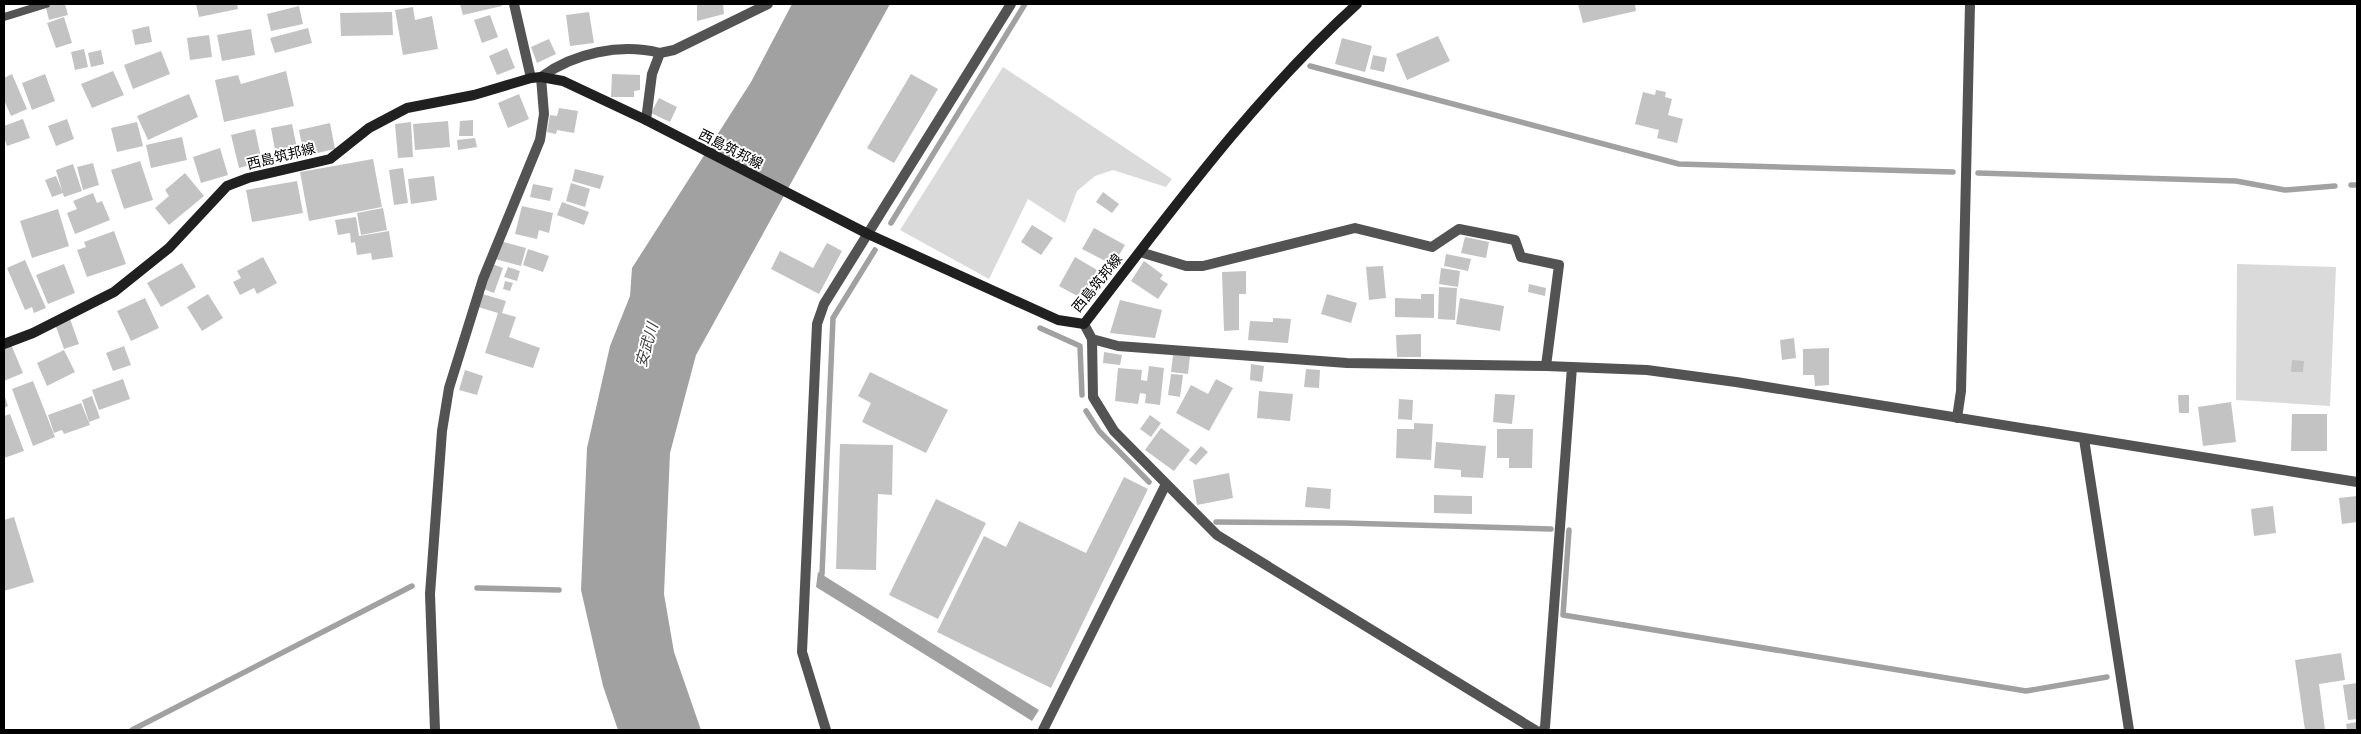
<svg xmlns="http://www.w3.org/2000/svg" width="2361" height="734" viewBox="0 0 2361 734" font-family="Raleway,'Noto Sans JP',sans-serif">
	<rect width="100%" height="100%" fill="#fff"/>
	<path fill="#dadada" d="M1003,67L1172,179L1166,187L1113,170L1095,176L1077,191L1065,223L1028,199L989,279L900,230Z
		M2237,264L2336,267L2330,406L2236,400Z"/>
	<path fill="#a1a1a1" d="M792,4H890L696,355L670,453L664,594L674,652L701,730H618L603,686L581,590L587,448L610,346L630,296L632,268L751,82Z
		M818,572L1039,710L1032,721L816,587Z"/>
	<g fill="none" stroke-linecap="round" stroke-linejoin="round">
		<path stroke="#a1a1a1" stroke-width="5.5" d="M1310,66L1679,164L1953,172
			M1978,173L2236,181L2285,190L2335,186
			M2351,185H2357
			M891,223L1025,4
			M1040,328L1080,346L1082,395
			M1086,411L1099,431L1149,482
			M1216,522L1344,523L1551,529
			M1569,530L1563,615L2026,691L2107,677
			M822,574L833,318L875,250
			M477,588L559,590
			M132,730L412,586"/>
	</g>
	<path fill="#c3c3c3" d="M45,4H65L68,15L49,20Z
		M196,4H237L238,9L199,17Z
		M460,4H501L502,6L463,15Z
		M697,4H723L724,14L697,21Z
		M1578,4H1635L1636,11L1583,23Z
		M299,6L303,24L271,31L267,14Z
		M413,7L415,20L432,16L438,49L403,55L395,10Z
		M392,12L393,35L341,36L340,13Z
		M589,12L594,43L570,46L566,15Z
		M490,15L498,37L482,43L474,20Z
		M64,17L72,43L56,48L47,23Z
		M149,26L152,42L135,45L132,30Z
		M308,28L312,43L275,53L270,38Z
		M251,29L255,55L222,61L217,35Z
		M209,35L212,57L190,60L187,38Z
		M1438,36L1450,61L1407,80L1396,54Z
		M1342,38L1372,46L1365,72L1335,64Z
		M549,39L556,54L537,63L531,47Z
		M507,48L515,68L497,75L489,56Z
		M84,49L88,67L75,70L71,52Z
		M101,50L104,64L91,67L88,53Z
		M161,51L170,74L133,89L124,65Z
		M1373,55L1387,58L1384,72L1370,69Z
		M113,71L124,95L92,108L81,84Z
		M286,71L294,106L224,122L215,80L238,75L241,84Z
		M12,74L27,109L11,116L4,100V78Z
		M45,74L55,101L32,110L22,83Z
		M612,74L640,75V90L634,91V97H611Z
		M911,74L938,89L894,163L867,148Z
		M1656,90L1666,92L1665,97L1672,99L1668,115L1683,119L1677,143L1657,138L1659,130L1635,124L1643,92L1655,95Z
		M189,94L198,117L148,140L137,116Z
		M519,94L529,119L508,128L498,103Z
		M659,98L677,107L670,122L651,113Z
		M559,108L578,111L574,133L557,130L556,134L547,132L550,115L557,116Z
		M23,119L30,138L7,146L4,137V126Z
		M67,119L74,139L56,146L48,126Z
		M473,120V136H459L460,121Z
		M448,121L450,147L415,150L413,124Z
		M137,122L143,146L117,152L111,128Z
		M411,122L413,157L398,158L395,124Z
		M330,123L335,149L304,156L299,130Z
		M292,124L299,158L285,161L283,149L275,150L271,128Z
		M255,129L262,162L239,168L231,135Z
		M182,137L187,160L151,168L146,145Z
		M475,138L477,147L458,150L457,140Z
		M220,148L228,175L201,183L193,157Z
		M373,159L382,207L309,221L300,172Z
		M140,161L153,200L124,209L111,170Z
		M93,163L99,185L83,190L77,167Z
		M73,164L82,191L64,197L56,170Z
		M403,168L408,203L394,205L389,170Z
		M575,169L604,176L600,189L572,181Z
		M185,173L204,196L169,225L155,208L169,196L165,190Z
		M56,176L63,193L52,197L45,180Z
		M434,176L437,200L411,204L408,179Z
		M297,181L303,213L252,222L246,190Z
		M571,183L590,189L585,207L566,201Z
		M533,184L553,188L550,201L530,197Z
		M1103,192L1119,204L1112,213L1096,202Z
		M93,193L97,203L102,201L110,220L75,234L67,213L77,209L73,201Z
		M562,202L589,212L584,225L557,215Z
		M522,206L553,213L549,233L539,230L537,239L515,234Z
		M383,208L387,230L361,235L357,213Z
		M58,209L69,246L32,258L20,221Z
		M356,217L359,236L389,231L393,257L372,260L371,253L357,255L355,242L351,243L350,233L338,235L335,220Z
		M1032,225L1053,238L1041,255L1021,242Z
		M1094,228L1125,245L1113,265L1082,249Z
		M114,231L126,264L87,277L77,250L86,247L84,242Z
		M1465,237L1489,242L1486,258L1461,253Z
		M500,241L526,248L521,266L495,259Z
		M827,243L842,251L819,294L771,269L780,251L813,268Z
		M528,249L549,256L543,272L523,265Z
		M1446,254L1471,259L1468,271L1444,266Z
		M263,257L277,283L257,294L254,288L240,295L233,282L241,278L237,271Z
		M1075,257L1097,270L1081,298L1059,286Z
		M25,260L46,308L34,313L32,307L25,310L7,268Z
		M1144,261L1163,275L1160,279L1168,284L1158,299L1131,281Z
		M182,263L196,287L161,307L147,283Z
		M490,263L503,268L494,293L481,288Z
		M64,264L75,293L48,304L36,275Z
		M1383,266L1386,298L1369,300L1366,267Z
		M508,267L520,271L517,281L504,277Z
		M1441,268L1460,271L1458,287L1439,284Z
		M1246,271V294H1239V330L1224,331L1222,272Z
		M505,281L513,283L510,291L503,289Z
		M1529,284L1546,288L1545,296L1528,292Z
		M1439,287L1457,288L1455,320L1438,319Z
		M479,293L506,301L502,313L516,317L509,337L540,348L533,368L485,353L498,313L475,306Z
		M208,294L223,318L202,331L187,307Z
		M1327,294L1357,303L1351,323L1321,314Z
		M1421,294H1434V318L1395,317V298L1421,299Z
		M145,298L159,328L131,341L117,311Z
		M1460,298L1504,306L1500,331L1456,324Z
		M1120,300L1162,310L1155,338L1110,333Z
		M1273,318L1291,319L1288,343L1248,340L1250,321L1273,322Z
		M70,319L79,344L64,349L55,324Z
		M1421,334V357H1397L1396,335Z
		M1794,338L1796,358L1782,360L1780,340Z
		M10,342L23,373L4,381V345Z
		M124,346L131,365L113,371L106,353Z
		M1829,348V385L1815,386L1814,375H1803V349Z
		M64,350L75,372L47,386L37,363Z
		M1104,352L1122,355L1120,365L1103,363Z
		M1173,355L1190,356L1188,374L1171,372Z
		M2292,360L2304,361L2303,372H2291Z
		M1251,364L1264,366L1262,382L1250,380Z
		M1149,366L1164,368L1160,405L1145,403L1146,394L1140,393L1138,404L1115,401L1118,368L1142,370L1141,380L1147,381Z
		M1306,369L1320,370L1319,388L1304,387Z
		M465,370L483,376L477,395L459,390Z
		M870,372L948,410L926,453L862,422L871,403L858,396Z
		M1171,374L1183,375L1180,397L1168,395Z
		M123,379L130,399L99,410L92,390Z
		M1216,379L1233,388L1209,431L1176,413L1191,385L1208,394Z
		M33,381L55,437L33,446L12,389Z
		M1259,391L1293,394L1290,421L1257,418Z
		M4,394L8,406L4,408Z
		M1495,394L1515,395L1512,424L1493,422Z
		M2178,395H2189V413H2179Z
		M92,396L100,418L89,422L82,400Z
		M1399,399L1413,400L1412,420L1398,419Z
		M2231,402L2236,442L2203,446L2198,407Z
		M81,403L90,425L64,434L62,430L54,433L48,415Z
		M10,414L24,451L4,458V416Z
		M2292,414H2327V451H2291Z
		M1150,415L1161,423L1151,437L1140,429Z
		M1414,423L1433,424L1431,460L1396,458L1397,429H1414Z
		M1161,428L1190,450L1174,471L1145,450Z
		M1497,429H1533L1532,468H1509V458H1497Z
		M1436,442L1486,446L1483,478L1461,477V470L1434,468Z
		M840,444L893,445L892,495L878,494L876,570L836,569Z
		M1201,446L1208,452L1196,465L1189,460Z
		M1229,473L1233,498L1197,505L1193,480Z
		M1124,477L1148,489L1051,688L937,632L984,536L1006,547L1019,521L1086,553Z
		M1307,487L1331,489L1330,509L1305,507Z
		M1434,495L1472,496V514L1434,513Z
		M2357,496V522L2342,524L2339,498Z
		M936,499L986,523L938,619L889,595Z
		M2273,506L2276,533L2254,536L2251,509Z
		M14,517L34,582L4,591V520Z
		M2341,653L2345,680L2319,684L2325,730H2305L2295,660Z
		M2357,683V719L2348,720L2343,685Z
		M2357,722V730H2347L2346,724Z"/>
	<g fill="none" stroke-linecap="round" stroke-linejoin="round">
		<path stroke="#535353" stroke-width="8" d="M4,17L46,4"/>
		<path stroke="#535353" stroke-width="10" d="M514,4L531,78
			M646,120L652,74L660,53L674,50L768,4
			M1140,252L1186,266H1203L1355,228L1432,247L1459,229L1515,240L1521,257L1559,265L1546,366
			M1084,324L1092,339L1093,397L1114,431L1217,535L1535,730
			M1092,339L1118,346L1347,363L1546,366L1647,370L1736,382L2357,482
			M1957,418L1961,391L1970,4
			M2084,439L2129,730
			M435,730L430,594L442,431L449,388L483,279L540,140L544,114L541,77C574,53 620,43 660,53
			M826,730L802,652L817,324L824,304L1011,4
			M1043,730L1166,484
			M1543,730L1545,727L1572,367"/>
		<path stroke="#202020" stroke-width="10" d="M4,344L33,333L114,292L169,248L227,186L248,178L330,159L369,128L407,108L474,95L531,78L541,77L563,81L646,120L868,234L1058,320L1084,324C1170,213 1253,98 1357,4"/>
	</g>
	<g text-anchor="middle" stroke-width="4" stroke-linejoin="round" paint-order="stroke">
		<g font-size="14" fill="#000" stroke="#fff">
			<text transform="translate(731 149) rotate(27)" y="5">西島筑邦線</text>
			<text transform="translate(281 156) rotate(-14)" y="5">西島筑邦線</text>
			<text transform="translate(1097 283) rotate(-51)" y="5">西島筑邦線</text>
		</g>
		<g font-size="15" font-style="italic" fill="#424242" stroke="#fff">
			<text transform="translate(647 345) rotate(-74)" y="5">安武川</text>
		</g>
	</g>
	<rect width="2361" height="734" fill="none" stroke="#000000" stroke-width="10"/>
</svg>
